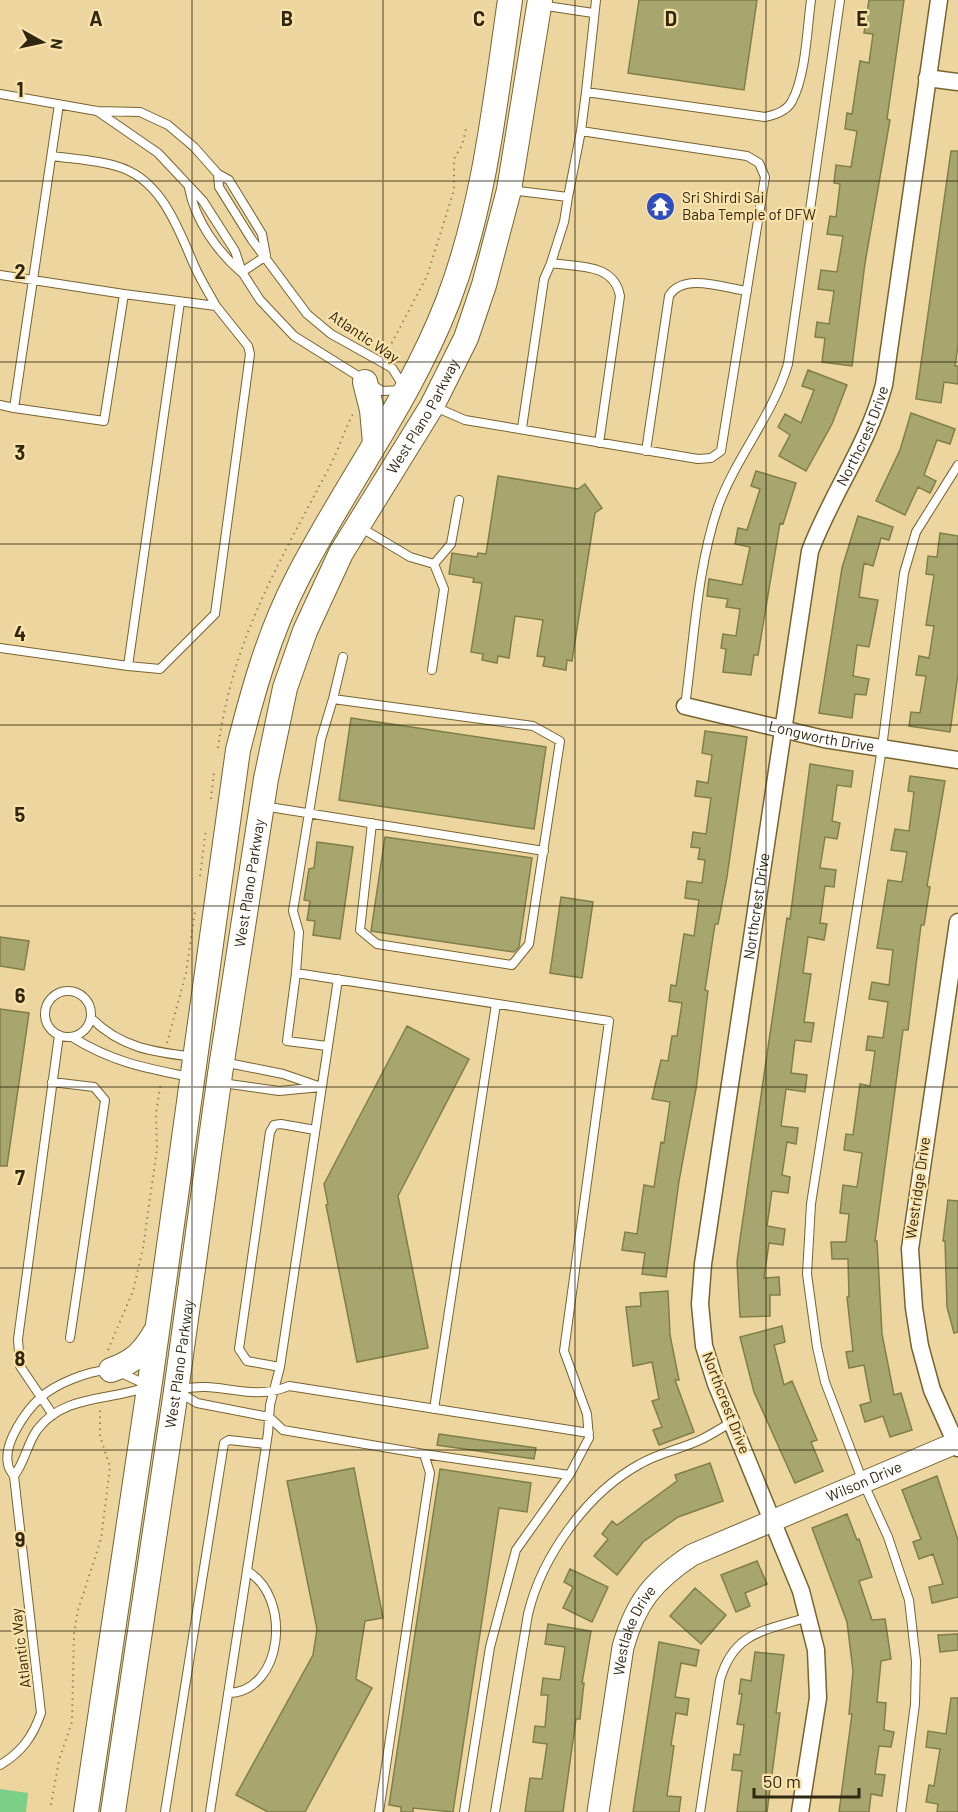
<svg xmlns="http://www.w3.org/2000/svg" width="958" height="1812" viewBox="0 0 958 1812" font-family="Barlow,sans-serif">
	<rect width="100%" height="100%" fill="#ecd59e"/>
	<path fill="#7bcf87" d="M0,1789L28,1793L26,1812H0Z"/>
	<path fill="#a6a66e" stroke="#807f49" stroke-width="1.5" d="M639,0H757L744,90L628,73Z
		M869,0H904L887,119L890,120L865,263L852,366L822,362L825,338L815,337L817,322L829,324L834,291L818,289L821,270L837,272L843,236L827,234L830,216L836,217L840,184L834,183L836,165L851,167L857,131L845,129L847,113L852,114L860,61L869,63L873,34L864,33Z
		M951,151H958V346L955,366H958V384L944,382L941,403L916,399Z
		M808,370L847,385L832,424L806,471L779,456L790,435L778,427L785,414L801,423L814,390L802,386Z
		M911,413L955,429L950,444L937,440L924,475L936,481L930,493L918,487L905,515L876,501L900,450Z
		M756,471L796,483L783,524L780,523L758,655H754L751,675L723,672L726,649L721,648L723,634L736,636L740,609L726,607L728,599L707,596L709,579L742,585L750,547L735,544L738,528L747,530L760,489L751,486Z
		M498,476L578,489L585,484L602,508L595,513L572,661L567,660L566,670L543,666L545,657L537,656L543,620L515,616L509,658L498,656L497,663L482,660L483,654L471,652L482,583L473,582L474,578L449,574L452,553L477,557L478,553L486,554Z
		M858,516L893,527L889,540L881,538L873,566L864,563L859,597L878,600L869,647L857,645L853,676L869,679L866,695L855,694L852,718L819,713L842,568Z
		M940,533L958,536V674L950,732L909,726L911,712L920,713L926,676L916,675L919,656L929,658L934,626L926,625L934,575L926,574L928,556L937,557Z
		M351,718L546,747L534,829L339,800Z
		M705,731L747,737L727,877L718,924H715L705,990L708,991L696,1089L679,1181L666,1277L642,1274L645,1253L622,1250L625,1232L637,1234L644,1185L654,1187L661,1142L664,1143L670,1102L652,1099L661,1060L668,1061L672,1036H677L682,1003L669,1001L671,985L676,986L684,934L694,936L699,900L685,898L687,881L702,883L705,860L698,859L700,848L691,847L693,832L706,834L711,798L695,796L697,781L708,783L712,755L702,753Z
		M810,764L853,771L851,787L837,785L832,821L840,823L837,839L825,837L820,868L836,870L834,887L825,886L820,923L827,924L824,940L808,937L803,973L811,974L804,1022L814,1023L811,1042L795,1040L791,1073L807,1075L805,1092L786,1089L781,1126L798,1128L796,1144L787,1142L782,1175L790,1177L788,1193L772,1191L767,1226L785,1229L783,1245L769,1243L764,1278L779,1277L780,1295H770V1316L740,1317L737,1262L740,1239L787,918L790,919Z
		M910,776L945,781L927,886L930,887L924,925H921L908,1030H903L875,1241H877L882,1334L894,1395L901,1393L912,1430L890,1437L883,1416L865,1422L860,1405L871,1402L864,1365L849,1368L846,1352L853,1351L847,1297H849L848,1259H832L831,1242H846L849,1214L840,1213L843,1185L857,1187L862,1153L844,1150L846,1134L853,1135L860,1084L870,1086L875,1051L866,1050L868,1036L883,1038L888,1002L869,999L872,982L889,985L893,950L877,948L888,880L902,882L907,852L891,850L895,829L909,831L914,792L908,791Z
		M385,837L532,858L519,947L514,952L371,931Z
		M317,842L353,847L340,939L313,935L315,921L307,920L310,901L304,900L309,869L314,868Z
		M561,897L593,902L582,978L550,973Z
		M0,937L29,941L24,970L0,966Z
		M0,1009L29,1013L7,1166H0Z
		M407,1026L469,1059L398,1196L428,1348L357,1362L326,1205L328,1204L324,1184Z
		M948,1200L958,1201V1332L954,1333L947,1307L945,1241H943Z
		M668,1291L670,1335L679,1380H675L694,1432L659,1445L653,1430L662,1427L652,1401L659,1399L652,1362L633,1366L626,1307L641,1306L640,1293Z
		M782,1326L785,1342L774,1345L784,1385L792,1381L817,1440L811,1442L823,1471L795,1483L754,1392L740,1337Z
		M439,1434L536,1448L534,1459L437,1445Z
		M710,1463L723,1501L678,1517L643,1542L617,1575L594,1556L608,1539L602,1534L612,1521L617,1525L677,1481L675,1475Z
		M354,1468L383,1618L365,1621L356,1679L372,1688L305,1812H268L236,1795L313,1655L317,1629L287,1481Z
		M440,1469L531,1483L527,1512L499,1508L453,1812L413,1808V1812H401V1807L389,1805Z
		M937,1476L958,1540V1597L932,1603L929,1587L943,1584L933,1554L919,1559L913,1542L921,1539L902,1490Z
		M847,1514L857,1540L859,1539L872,1577L859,1581L872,1620L885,1619L891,1659L881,1661L877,1702L886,1703L884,1730L894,1732L891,1747L879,1746L875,1774L885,1775L882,1796L871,1794L869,1812H839L852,1714H849L853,1671L847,1622L812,1528Z
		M757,1561L767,1584L745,1593L750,1606L736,1612L721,1575Z
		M570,1569L608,1587L592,1622L563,1608L573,1587L564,1582Z
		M695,1588L726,1615L701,1644L670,1616Z
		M548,1624L591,1631L582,1683H584L580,1719H576L563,1812H525L530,1778L542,1779L547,1744L533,1742L535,1726L545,1727L548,1695H541L543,1678L560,1680L565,1647L545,1644Z
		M958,1634V1650L940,1652L938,1635Z
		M659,1642L699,1650L696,1666L681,1663L675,1697L689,1699L687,1715L676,1713L671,1745L674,1746L667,1796L681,1797L679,1812H633Z
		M755,1652L784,1655L776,1713H780L767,1812H737L742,1771L732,1770L734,1754L740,1755L744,1725L737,1724L742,1694H739L741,1679L751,1681Z
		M951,1698H958V1812H937L938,1804L926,1802L929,1785L934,1786L940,1749L926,1747L928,1731L946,1734Z"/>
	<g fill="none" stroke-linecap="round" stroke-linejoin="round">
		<defs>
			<path id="service" d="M596,0L586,92L765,117C775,115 787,111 792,101C806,75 807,29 811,0
				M540,5L593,13
				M0,94L97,111L140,112L168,125L194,147L218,174L229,180L262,234L266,256
				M59,104L14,408L104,421L124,294L216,306L248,346L250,354L215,614L160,669L128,666L180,302
				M97,111L158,153L203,201L235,251L242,272L260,300L294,336L382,391L402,390
				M581,131L586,92
				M52,156C73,159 96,160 116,166C161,178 178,228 194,265C200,279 209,293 216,306
				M218,174L219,187L252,240L307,314L331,334L392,368L404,387
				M189,188C195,220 217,251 241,272
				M551,263L564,222L568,197
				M242,272L266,256
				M0,275L124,294
				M0,405L14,408
				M435,407L465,420L698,459L711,458L721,451L765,177L759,163L747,156L581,131L568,197L510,190
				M522,428L544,279L551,263C578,267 614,263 620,296L599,443
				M646,451L669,296C683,272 724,288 747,291
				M360,527L410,557L434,564L444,589L432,670
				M434,564L451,544L459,500
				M0,648L128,666
				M343,657L333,699L533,726L560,741L529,944L512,965L377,944L360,930L372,823
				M333,699L321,739L293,911L299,932L296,973L609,1021L564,1351L587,1414L589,1438L570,1474L516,1550L490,1647L464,1812
				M685,706C694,642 697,568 718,507C736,457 773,415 788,364L840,0
				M263,806L544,851
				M296,973L287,1041L327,1046
				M45 1014a23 23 0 1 1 46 0a23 23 0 1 1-46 0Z
				M91,1018C121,1048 153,1052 194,1057
				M72,1037C112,1062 145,1068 190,1077
				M223,1062L283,1074L318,1086
				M52,1082L94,1087L105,1100L70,1338
				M222,1083L279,1091L321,1087
				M280,1367L247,1361L239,1349L270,1132L274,1125L281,1124L315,1130
				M121,1373L147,1385
				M179,1390C219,1379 248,1403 289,1386L589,1433
				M179,1392L197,1403L269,1417L283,1430L424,1454L430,1473L379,1812
				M434,1409L496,1004
				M53,1415L20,1366L18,1339L59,1035
				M424,1454L569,1475
				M14,1476C25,1462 27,1444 37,1430C64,1394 110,1401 147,1387
				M228,1693C284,1692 292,1596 247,1571
				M0,1765C22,1752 33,1736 41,1713L14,1476C12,1473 8,1468 8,1464C3,1443 26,1411 40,1398C55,1384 88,1371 108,1370
				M165,1812L224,1443L229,1440L266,1444
				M210,1812L268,1433L270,1405L280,1367L338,979
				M495,1812L528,1614C542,1556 587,1493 640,1464C659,1453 681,1449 700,1440C711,1435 721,1428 732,1422
				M700,1812L720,1680C734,1631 765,1631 808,1617
				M901,1812L915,1704L916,1661L909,1600L888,1537L863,1482L825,1382L817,1347L807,1274L811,1204L882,748L904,573L916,532L958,465"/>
			<g id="minor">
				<path d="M927,78L958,82"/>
				<path id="s1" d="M685,706L824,739L958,760"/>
				<path d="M958,922L910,1249L914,1308L920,1346L932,1390L958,1448"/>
				<path id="s2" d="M800,1812L818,1698L816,1650L801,1591L716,1384L704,1346L700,1304L703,1264L810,551C832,493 868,445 884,385L939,0"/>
			</g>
			<g id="tertiary">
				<path id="s3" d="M598,1812L623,1647C636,1602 653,1581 692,1555L958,1442"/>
			</g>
			<g id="secondary">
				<path d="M365,382L372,410L375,443"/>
				<path d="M111,1370C134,1362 144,1352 156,1331"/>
				<path d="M86,1812L151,1375L238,750C253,691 269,633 297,579C345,485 410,400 448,301C485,204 495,102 510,0"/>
				<path id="s4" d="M113,1812L176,1391L220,1074L266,779L285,688L305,631L341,553L432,406L466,338L484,285L509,190L540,0"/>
			</g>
		</defs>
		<use href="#service" stroke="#796430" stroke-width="10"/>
		<use href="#minor" stroke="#796430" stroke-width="19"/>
		<use href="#tertiary" stroke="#796430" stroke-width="23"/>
		<use href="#secondary" stroke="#796430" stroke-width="26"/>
		<path stroke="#96855d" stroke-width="2" stroke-dasharray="1.5 4.5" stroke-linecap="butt" d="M386,354L427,276L454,190V159L462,145L467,125
			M218,748C233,638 278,565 329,468C338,451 344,431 353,414
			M211,799L214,772
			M200,876L206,829
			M167,1043L186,973L195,911
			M108,1350L133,1291L143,1248L157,1149L156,1113L161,1082
			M51,1805L59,1760L72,1722L74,1634L78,1610L101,1539L110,1467L100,1436V1409"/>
		<use href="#service" stroke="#fff" stroke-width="8"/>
		<use href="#minor" stroke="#fff" stroke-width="16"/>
		<use href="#tertiary" stroke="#fff" stroke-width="21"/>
		<use href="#secondary" stroke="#fff" stroke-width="24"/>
	</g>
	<path fill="none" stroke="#302711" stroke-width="1.5" stroke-opacity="0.55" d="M192,0V1812M383,0V1812M575,0V1812M766,0V1812M0,181H958M0,362H958M0,544H958M0,725H958M0,906H958M0,1087H958M0,1268H958M0,1450H958M0,1631H958"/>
	<defs>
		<symbol id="temple-disc" viewBox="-11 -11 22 22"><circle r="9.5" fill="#304ebe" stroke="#fae2ab"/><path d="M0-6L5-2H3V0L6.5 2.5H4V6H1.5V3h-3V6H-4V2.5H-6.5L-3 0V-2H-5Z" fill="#fff"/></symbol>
	</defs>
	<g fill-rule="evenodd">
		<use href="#temple-disc" x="644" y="190" width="33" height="33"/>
	</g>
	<g text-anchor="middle" stroke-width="4.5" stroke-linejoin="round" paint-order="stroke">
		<g font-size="15" fill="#302711" stroke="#fae2ab" text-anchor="start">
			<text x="682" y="203">Sri Shirdi Sai<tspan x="682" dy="17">Baba Temple of DFW</tspan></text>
		</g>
		<g font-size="15" fill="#302711" stroke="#fae2ab">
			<text transform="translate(364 337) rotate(34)" y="5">Atlantic Way</text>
			<text dy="5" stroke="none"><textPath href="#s4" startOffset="1443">West Plano Parkway</textPath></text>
			<text dy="5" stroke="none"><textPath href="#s2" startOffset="1418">Northcrest Drive</textPath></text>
			<text dy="5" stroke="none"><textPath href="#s1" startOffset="140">Longworth Drive</textPath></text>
			<text dy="5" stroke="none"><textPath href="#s4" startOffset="939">West Plano Parkway</textPath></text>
			<text dy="5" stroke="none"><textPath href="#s2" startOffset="932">Northcrest Drive</textPath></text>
			<text transform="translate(918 1188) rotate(-82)" y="5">Westridge Drive</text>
			<text dy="5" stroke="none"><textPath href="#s4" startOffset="453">West Plano Parkway</textPath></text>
			<text transform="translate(726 1403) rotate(69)" y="5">Northcrest Drive</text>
			<text dy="5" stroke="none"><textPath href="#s3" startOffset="472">Wilson Drive</textPath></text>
			<text dy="5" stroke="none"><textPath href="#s3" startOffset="186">Westlake Drive</textPath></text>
			<text transform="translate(21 1648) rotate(-97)" y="5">Atlantic Way</text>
		</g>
	</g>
	<g font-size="20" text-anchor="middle" font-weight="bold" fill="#302711" stroke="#fae2ab" stroke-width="4.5" stroke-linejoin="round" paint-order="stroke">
		<text x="96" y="26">A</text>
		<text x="287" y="26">B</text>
		<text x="479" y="26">C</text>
		<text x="671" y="26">D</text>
		<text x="862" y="26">E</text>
		<text x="20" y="97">1</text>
		<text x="20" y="279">2</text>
		<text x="20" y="460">3</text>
		<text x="20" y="641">4</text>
		<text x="20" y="822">5</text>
		<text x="20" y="1003">6</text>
		<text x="20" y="1185">7</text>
		<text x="20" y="1366">8</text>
		<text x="20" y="1547">9</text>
	</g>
	<g transform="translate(42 42) rotate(98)" stroke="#fae2ab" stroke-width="4.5" paint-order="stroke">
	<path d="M0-4.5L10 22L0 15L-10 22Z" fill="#302711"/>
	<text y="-9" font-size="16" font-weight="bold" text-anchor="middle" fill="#302711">N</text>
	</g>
	<path d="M754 1788v9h105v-9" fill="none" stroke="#302711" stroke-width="3"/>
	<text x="763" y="1788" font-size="18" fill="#302711" stroke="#fae2ab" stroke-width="4.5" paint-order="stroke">50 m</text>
</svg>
